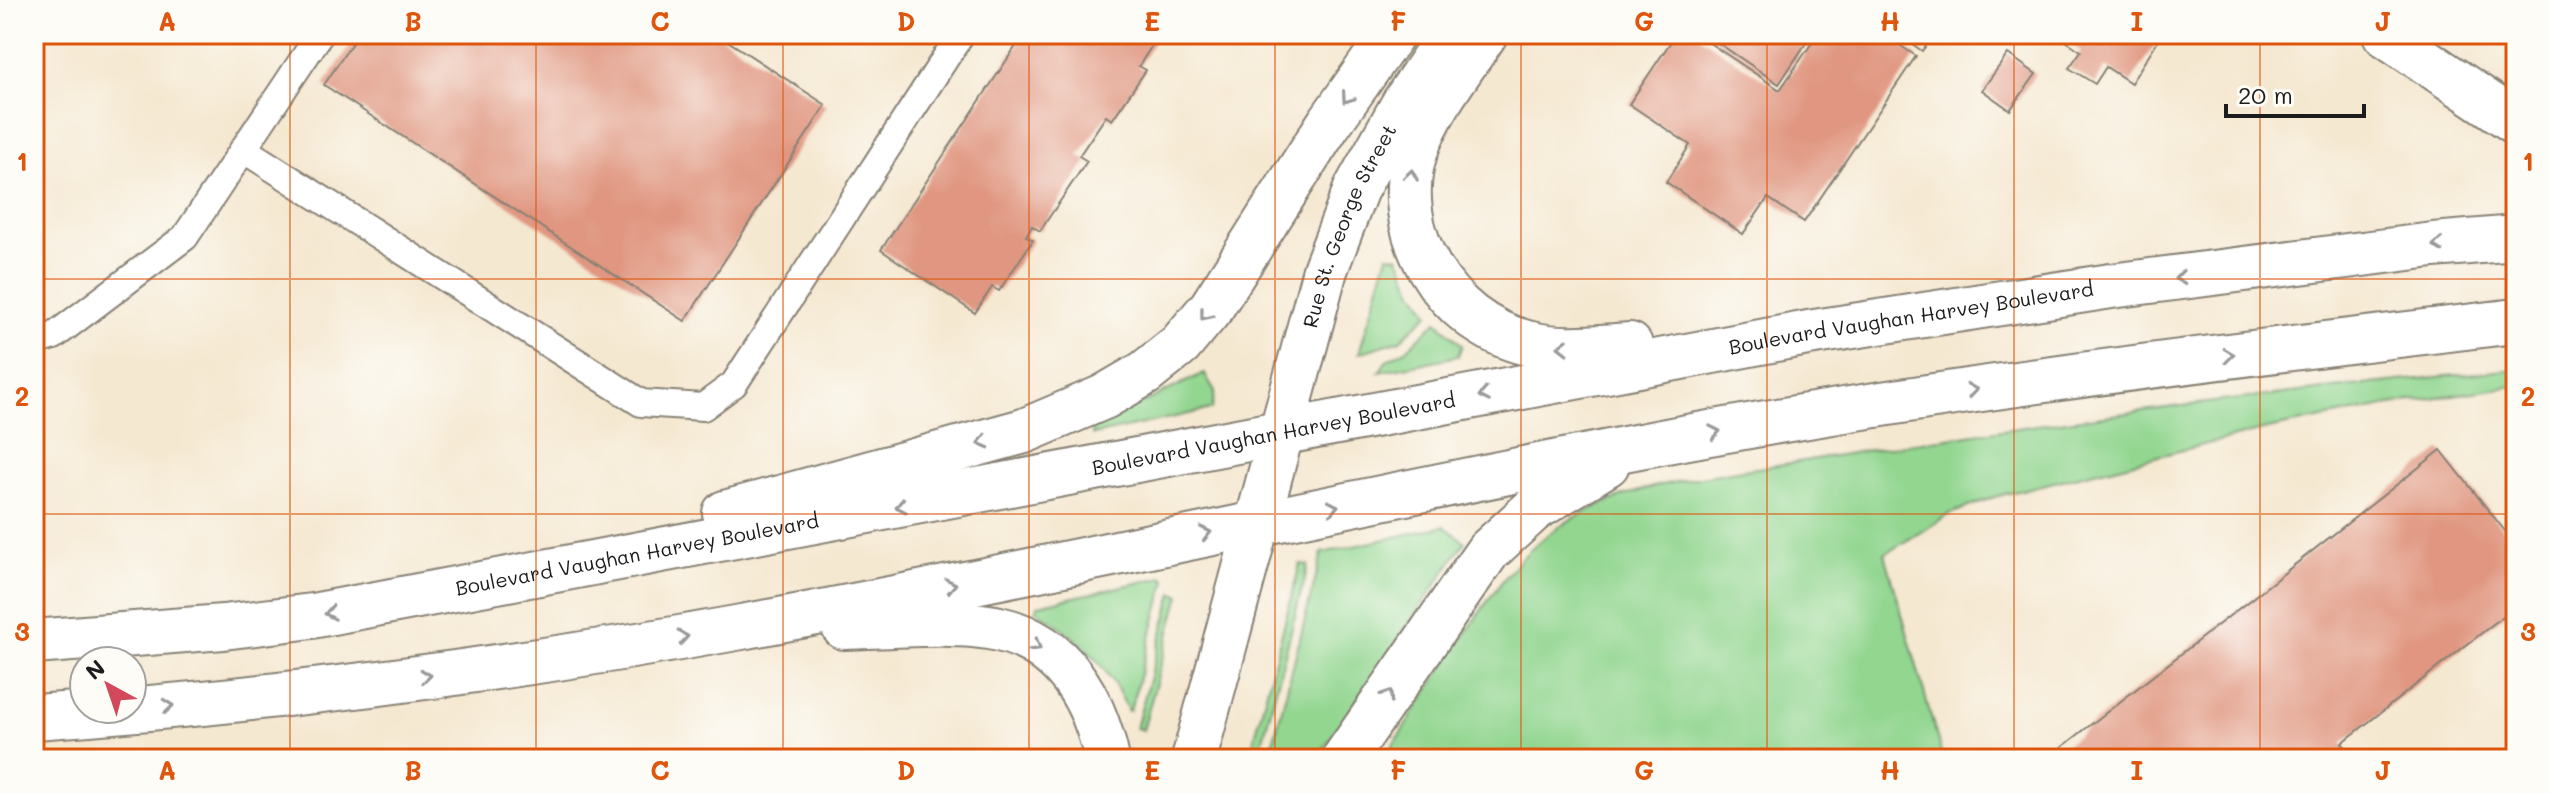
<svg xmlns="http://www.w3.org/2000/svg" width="2550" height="793" viewBox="0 0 2550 793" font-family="Mali,sans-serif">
	<rect width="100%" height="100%" fill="#fdfcf7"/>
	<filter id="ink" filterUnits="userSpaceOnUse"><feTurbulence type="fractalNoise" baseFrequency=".0125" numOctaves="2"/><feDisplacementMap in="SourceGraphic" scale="16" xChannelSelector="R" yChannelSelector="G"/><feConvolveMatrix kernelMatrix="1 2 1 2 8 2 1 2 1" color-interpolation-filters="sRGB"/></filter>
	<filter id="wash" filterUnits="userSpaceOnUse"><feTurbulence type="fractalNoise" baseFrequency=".006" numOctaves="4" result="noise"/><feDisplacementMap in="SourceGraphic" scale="32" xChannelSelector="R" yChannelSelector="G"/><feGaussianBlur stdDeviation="1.8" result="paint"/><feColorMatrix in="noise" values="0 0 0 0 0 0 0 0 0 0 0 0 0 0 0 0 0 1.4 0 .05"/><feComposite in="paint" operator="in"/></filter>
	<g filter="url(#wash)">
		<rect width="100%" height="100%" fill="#f5e8d1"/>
		<path fill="#92d690" stroke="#577956" stroke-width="2" d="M1388,255L1399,257L1413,290L1429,313L1400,340L1359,353Z
			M1437,321L1462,345L1458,356L1379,372L1387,360L1406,350Z
			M2516,369V386L2411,401L2267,429L1994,497L1950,514L1885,554L1943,759H1384C1408,722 1432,684 1457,647C1486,603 1514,556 1559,527C1633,478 1730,474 1815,459C2047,420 2282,392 2516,369Z
			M1204,373L1215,391L1212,409L1093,435L1091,428Z
			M1444,526L1465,542L1316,759H1269L1322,553Z
			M1300,564L1308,565L1258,759H1249Z
			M1164,577L1166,581L1130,710L1128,711C1109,666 1078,635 1036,611L1038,605Z
			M1173,593L1180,595L1143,730L1136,728Z"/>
		<g id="blocks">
			<path fill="#e09680" d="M358,34H717L826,105L685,321L324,85Z
				M1024,34H1148L1156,39L1139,66L1146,70L1112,120L1106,116L1079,156L1087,161L1040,231L1032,226L1026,236L1033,240L999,291L992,287L975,313L881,250Z
				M1676,34H1696L1780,90L1818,34H1883L1916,56L1804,222L1768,198L1743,234L1666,182L1690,145L1629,104Z
				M1705,34H1812L1779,84Z
				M1898,34H1935L1922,51Z
				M2066,34H2162L2131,83L2106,67L2095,84L2069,68L2081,51L2063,39Z
				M2008,54L2036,74L2010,110L1982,90Z
				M2441,450L2516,545V606L2342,743L2354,759H2047Z"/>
		</g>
	</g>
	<g filter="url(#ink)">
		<use href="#blocks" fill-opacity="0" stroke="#888276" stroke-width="2"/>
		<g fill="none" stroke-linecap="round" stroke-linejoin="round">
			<defs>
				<path id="lane" d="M243,149L641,403L703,407L734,384L961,34
					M34,342L54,336L185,237L320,34"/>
				<path id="street" d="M2385,34L2516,122"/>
				<g id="secondary">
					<path d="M1485,34C1461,70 1431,107 1416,149C1388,231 1445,323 1527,343C1559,352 1597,347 1630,345"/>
					<path d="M725,513L1024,431L1104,397L1145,373L1180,345L1211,308L1328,125L1392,34"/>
					<path d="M844,627C889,626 957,619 999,629C1064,644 1094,699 1107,759"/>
					<path id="s1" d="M34,642L223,627L312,616L1808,333L2111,286L2433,245L2516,238"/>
					<path d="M34,717C269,701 504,670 736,628C1038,573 1338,504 1640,446C1930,390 2223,356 2516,321"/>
					<path id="s2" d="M1194,759L1325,270L1356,189L1404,103L1450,34"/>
					<path d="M1344,759L1488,551L1534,509L1607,464"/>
				</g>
			</defs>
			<use href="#lane" stroke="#888276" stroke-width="30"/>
			<use href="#street" stroke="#888276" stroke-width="48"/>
			<use href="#secondary" stroke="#888276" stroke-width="48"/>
			<use href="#lane" stroke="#fff" stroke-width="26"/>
			<use href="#street" stroke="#fff" stroke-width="44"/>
			<use href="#secondary" stroke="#fff" stroke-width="44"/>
		</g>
		<defs><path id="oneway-chevron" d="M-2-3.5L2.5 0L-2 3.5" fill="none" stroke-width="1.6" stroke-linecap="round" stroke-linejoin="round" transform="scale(2)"/></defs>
		<g stroke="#999">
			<use href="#oneway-chevron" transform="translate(1347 98) rotate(125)"/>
			<use href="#oneway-chevron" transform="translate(1411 175) rotate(-81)"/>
			<use href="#oneway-chevron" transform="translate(2438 245) rotate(174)"/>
			<use href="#oneway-chevron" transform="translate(2180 278) rotate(173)"/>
			<use href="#oneway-chevron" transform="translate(1205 315) rotate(128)"/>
			<use href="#oneway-chevron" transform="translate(1563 347) rotate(-179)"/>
			<use href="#oneway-chevron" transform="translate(2229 355) rotate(-7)"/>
			<use href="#oneway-chevron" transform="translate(1972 390) rotate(-8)"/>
			<use href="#oneway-chevron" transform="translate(1484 395) rotate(169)"/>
			<use href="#oneway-chevron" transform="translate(1715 432) rotate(-11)"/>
			<use href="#oneway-chevron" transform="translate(983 442) rotate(165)"/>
			<use href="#oneway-chevron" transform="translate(901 506) rotate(169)"/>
			<use href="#oneway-chevron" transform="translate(1333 507) rotate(-11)"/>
			<use href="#oneway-chevron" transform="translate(1206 533) rotate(-12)"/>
			<use href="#oneway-chevron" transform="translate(951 585) rotate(-11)"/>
			<use href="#oneway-chevron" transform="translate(330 613) rotate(170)"/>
			<use href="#oneway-chevron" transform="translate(683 637) rotate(-10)"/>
			<use href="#oneway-chevron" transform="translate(1036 646) rotate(31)"/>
			<use href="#oneway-chevron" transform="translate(426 676) rotate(-7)"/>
			<use href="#oneway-chevron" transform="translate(1388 695) rotate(-56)"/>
			<use href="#oneway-chevron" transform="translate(168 706) rotate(-6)"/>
		</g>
	</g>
	<path fill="none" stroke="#de560d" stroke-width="2" stroke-opacity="0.55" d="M290,34V759M536,34V759M783,34V759M1029,34V759M1275,34V759M1521,34V759M1767,34V759M2014,34V759M2260,34V759M34,279H2516M34,514H2516"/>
	<g text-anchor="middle" stroke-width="8" stroke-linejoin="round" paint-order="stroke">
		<g font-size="20" fill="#1c1c1c" stroke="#fdfcf7">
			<text dy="7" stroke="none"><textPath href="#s2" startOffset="556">Rue St. George Street</textPath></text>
			<text dy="7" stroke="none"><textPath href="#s1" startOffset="1906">Boulevard Vaughan Harvey Boulevard</textPath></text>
			<text dy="7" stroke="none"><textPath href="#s1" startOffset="1258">Boulevard Vaughan Harvey Boulevard</textPath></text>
			<text dy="7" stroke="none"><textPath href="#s1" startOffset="610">Boulevard Vaughan Harvey Boulevard</textPath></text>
		</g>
	</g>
	<rect width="2550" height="793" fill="none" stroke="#fdfcf7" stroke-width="88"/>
	<g transform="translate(108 685) rotate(320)"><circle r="38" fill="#fdfcf7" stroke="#a3a29f" stroke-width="2"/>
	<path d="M0-6L14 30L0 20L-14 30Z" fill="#d1495b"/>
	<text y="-12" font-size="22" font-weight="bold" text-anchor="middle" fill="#1c1c1c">N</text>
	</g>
	<path d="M2226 104v12h138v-12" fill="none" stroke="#1c1c1c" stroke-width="4"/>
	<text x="2238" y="104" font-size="24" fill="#1c1c1c" stroke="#fdfcf7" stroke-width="6" paint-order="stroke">20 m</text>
	<rect x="44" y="44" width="2462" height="705" fill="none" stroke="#de560d" stroke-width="3"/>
	<g font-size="26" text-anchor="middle" font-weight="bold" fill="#de560d">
		<text x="167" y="31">A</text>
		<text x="413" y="31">B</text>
		<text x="660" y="31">C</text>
		<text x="906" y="31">D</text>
		<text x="1152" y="31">E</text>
		<text x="1398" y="31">F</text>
		<text x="1644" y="31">G</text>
		<text x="1890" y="31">H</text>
		<text x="2137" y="31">I</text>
		<text x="2383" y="31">J</text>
		<text x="22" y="171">1</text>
		<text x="2528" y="171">1</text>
		<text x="22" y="406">2</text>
		<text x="2528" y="406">2</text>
		<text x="22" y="641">3</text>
		<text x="2528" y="641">3</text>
		<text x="167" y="780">A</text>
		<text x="413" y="780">B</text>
		<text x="660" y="780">C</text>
		<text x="906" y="780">D</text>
		<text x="1152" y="780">E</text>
		<text x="1398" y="780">F</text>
		<text x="1644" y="780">G</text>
		<text x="1890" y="780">H</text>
		<text x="2137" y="780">I</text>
		<text x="2383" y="780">J</text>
	</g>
</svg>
